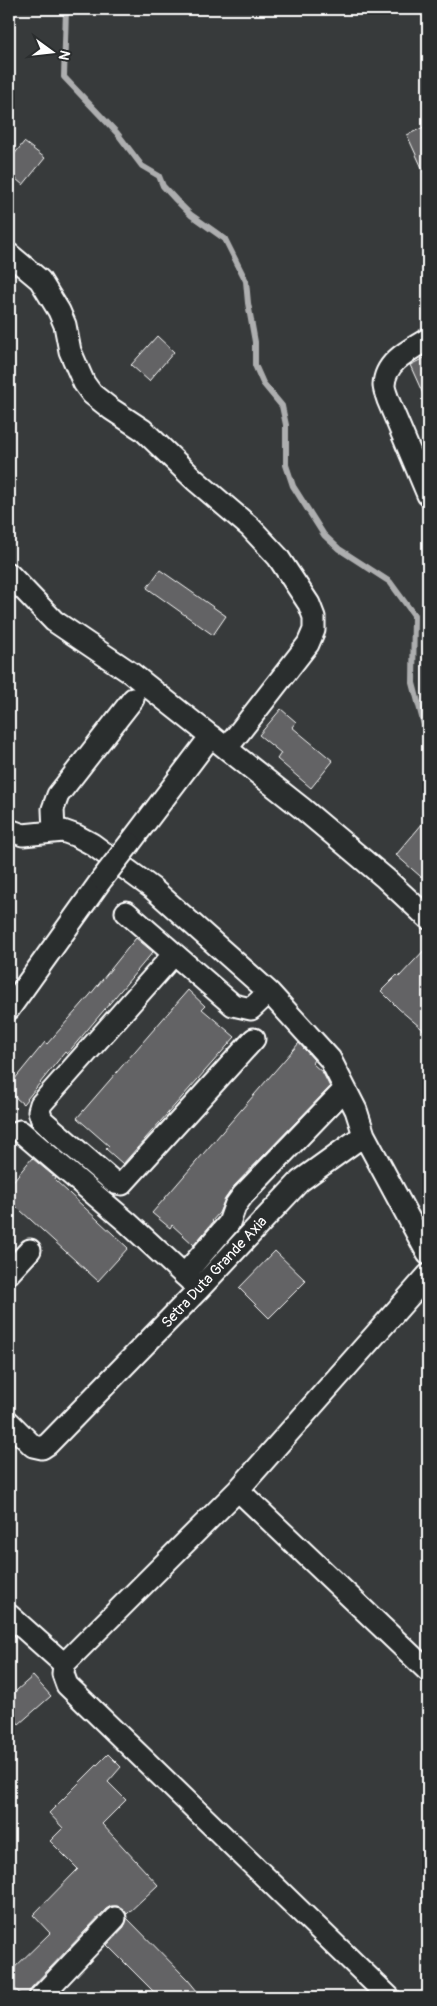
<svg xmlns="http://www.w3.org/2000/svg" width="437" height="2006" viewBox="0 0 437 2006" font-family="Pangolin,sans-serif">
	<rect width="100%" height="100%" fill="#373a3b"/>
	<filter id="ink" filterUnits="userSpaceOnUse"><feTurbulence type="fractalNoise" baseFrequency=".02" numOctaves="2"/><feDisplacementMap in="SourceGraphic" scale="10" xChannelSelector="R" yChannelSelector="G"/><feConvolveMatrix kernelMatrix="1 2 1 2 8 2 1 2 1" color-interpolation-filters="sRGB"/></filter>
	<g filter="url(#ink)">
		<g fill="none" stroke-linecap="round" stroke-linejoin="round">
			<path stroke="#adaeaf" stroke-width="6" d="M66,9L64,77L117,133L142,166L159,176L163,186L176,200L191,215L225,239L246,281L248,303L255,342V365L263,383L282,406L286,425V465L293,486L324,535L339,549L390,582L414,615L413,683L428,740"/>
		</g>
		<path fill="#636465" stroke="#fff" d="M428,125V181L407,135Z
			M24,142L45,158L23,185L9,173V161Z
			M157,336L174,352L149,381L131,365Z
			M428,356V405L410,365Z
			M160,570L226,616L213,635L147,588Z
			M281,709L296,722L292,727L333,761L311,788L277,759L281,753L259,735Z
			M428,817V883L396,855Z
			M136,938L153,952L67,1054L65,1052L23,1104L9,1092V1086L45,1042L47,1044L90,995Z
			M428,946V1034L399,1009L381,991L397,975L399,977Z
			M188,990L205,1006L202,1009L235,1037L123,1164L106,1149L109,1146L77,1118Z
			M299,1043L314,1060L312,1063L323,1073L330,1087L234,1186L225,1199L219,1213L212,1221L213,1222L194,1245L172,1225L170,1228L152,1213Z
			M32,1158L56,1178L55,1180L128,1248L98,1281L9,1200V1186Z
			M275,1251L306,1281L269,1318L239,1288Z
			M33,1676L51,1696L19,1724L9,1712V1697Z
			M108,1754L121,1767L108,1782L126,1800L102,1824L158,1885L127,1914L123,1909L117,1906H111L106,1909L31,1988L28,1997H23L9,1982V1973L50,1933L33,1915L78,1869L50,1841L63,1828L49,1813Z
			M127,1918L188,1980L202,1997H159L107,1945L124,1927Z"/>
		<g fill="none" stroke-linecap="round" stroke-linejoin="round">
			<defs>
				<path id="minor" d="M9,254L40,280L59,311L65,325L70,351L84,383L92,394L111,409L143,430L195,480L250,527L278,557L309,604L314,617V630L308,644L227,748
					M428,339C410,350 385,361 384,385C384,390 387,396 388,400L428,495
					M9,574L54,621L131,673L303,809L385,878L428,918
					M9,830L23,835L63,831L77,836L92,844L152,888L269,992L330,1059L356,1110L364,1135L428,1254
					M54,831L53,809L58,795L133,699
					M130,843L211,736
					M126,912L233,1005L251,1009L269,992
					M174,954L41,1104L39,1111L42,1120L115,1183L122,1184L254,1039
					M9,1009L102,879
					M20,1131L128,1223L194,1284
					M9,1273L30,1250
					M184,1275L229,1223L235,1206L243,1195L345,1089
					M9,1422L33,1446L42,1448L48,1444L199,1289L300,1181L364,1135
					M238,1490L428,1671
					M9,1615L64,1664
					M40,1997L115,1918
					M389,1997L67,1685L63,1674L64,1664L238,1490L428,1275"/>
			</defs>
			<use href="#minor" stroke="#fff" stroke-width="25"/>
			<use href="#minor" stroke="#2a2d2e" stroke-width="21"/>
			<defs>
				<path id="minor-bridge" d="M102,879L130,843"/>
			</defs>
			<use href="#minor-bridge" stroke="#fff" stroke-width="25" stroke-linecap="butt"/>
			<use href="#minor-bridge" stroke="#2a2d2e" stroke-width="21"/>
		</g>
	</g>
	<g text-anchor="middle" stroke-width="5" stroke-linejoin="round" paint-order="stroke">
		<g font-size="15" fill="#fff" stroke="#2a2d2e">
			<text transform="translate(214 1272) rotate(-47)" y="5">Setra Duta Grande Axia</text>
		</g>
	</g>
	<rect width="437" height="2006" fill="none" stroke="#2a2d2e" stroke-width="30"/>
	<rect x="15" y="15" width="407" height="1976" fill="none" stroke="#fff" stroke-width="2" filter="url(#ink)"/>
	<g transform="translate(52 52) rotate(105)" stroke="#2a2d2e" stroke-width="4" paint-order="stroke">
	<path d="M0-4L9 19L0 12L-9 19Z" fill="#ffffff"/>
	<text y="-8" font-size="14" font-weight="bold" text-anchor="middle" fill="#ffffff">N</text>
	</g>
</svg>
